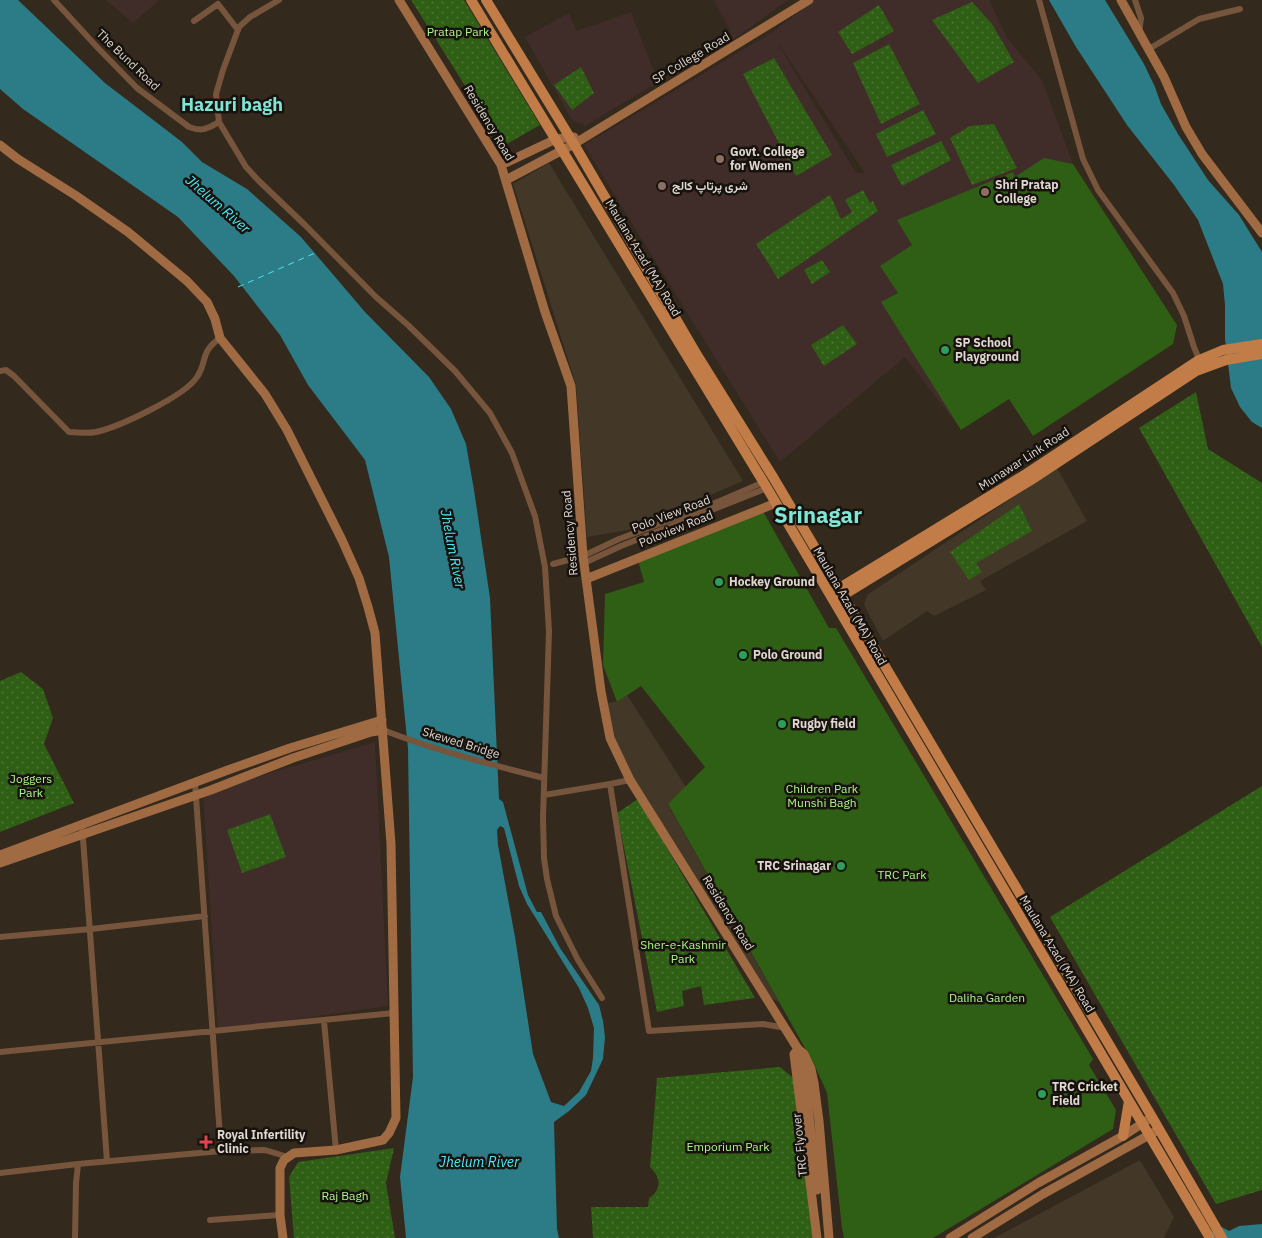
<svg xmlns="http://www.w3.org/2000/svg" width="1262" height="1238" viewBox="0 0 1262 1238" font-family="'IBM Plex Sans',Vazirmatn,sans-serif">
	<defs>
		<pattern id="grass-dots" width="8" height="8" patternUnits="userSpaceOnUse" patternTransform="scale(1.25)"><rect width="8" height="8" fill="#2f5e15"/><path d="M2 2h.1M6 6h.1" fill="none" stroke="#4d7436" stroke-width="1.8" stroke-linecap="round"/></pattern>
	</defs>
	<rect width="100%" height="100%" fill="#33291d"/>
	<path fill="#433728" d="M549,163L743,481L628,530L587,537L576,385L513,184Z
		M1057,468L1087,521L980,581L986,590L934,616L927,611L883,641L864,605L867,595Z
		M627,695L686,787L668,805L779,1002L768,996L633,780L613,738L607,703L617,702Z
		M1140,1160L1174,1217L1164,1238H994Z"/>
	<path fill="#402d29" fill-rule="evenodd" d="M106,0H159L133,23Z
		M714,0H788L734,39Z
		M815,0H989L1007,38L1042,80L1073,164L1177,325L1173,344L1009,399L961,430L905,357L780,462L670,285L584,145L771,33ZM779,46H780L865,173H856Z
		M631,12L658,82L585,126L572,120L525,37L569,13L576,31Z
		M375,742L388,1006L218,1030L203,793Z"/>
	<path fill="url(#grass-dots)" d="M411,0H464L540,125L503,146Z
		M972,2L992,24L1014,62L978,83L932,20Z
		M879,5L894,31L852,54L838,32Z
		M889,44L920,104L881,124L853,63Z
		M774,58L832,155L796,176L743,74Z
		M581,67L594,93L572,110L554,85Z
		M923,110L936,134L887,157L876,134Z
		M994,124L1017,168L972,185L950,138L970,126Z
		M941,141L951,160L902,186L891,165Z
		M863,190L870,203L873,201L878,211L778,279L756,244L830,195L841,219L852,212L845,200Z
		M822,260L830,272L812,284L804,270Z
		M843,325L857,344L824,366L811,345Z
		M1196,392L1208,449L1262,483V647L1139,428Z
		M1019,504L1032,531L976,563L982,572L969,580L950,552Z
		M21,672L43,689L53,718L44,744L74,803L0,832V681Z
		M1262,786V1190L1216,1204L1050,917Z
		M638,799L755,998L704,1005L701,986L682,991L684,1006L657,1012L617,813Z
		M270,814L286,857L242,873L227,830Z
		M780,1067L796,1080L813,1238H593L591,1207H648L649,1198C662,1190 661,1177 650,1167L657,1078Z
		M394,1148L386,1183L395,1238H294L289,1177L298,1162Z"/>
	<path fill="#2f5e15" d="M1044,158L1073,164L1177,325L1173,344L1033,436L1009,399L961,430L881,302L898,293L880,266L912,245L897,220L1013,172L1015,177Z
		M760,506L829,628H836L1093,1059L1089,1065L1116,1110L1113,1129L933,1238H844L842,1228L827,1093L814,1064L668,804L705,767L641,686L617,702L603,665L605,594L644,582L637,557Z"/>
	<path fill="#2b7c86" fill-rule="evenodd" d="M0,0H18L105,83L182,142L202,162L247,189L301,237L365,312L429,377L451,409L466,444L474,490L490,598L499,799L503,802L528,895L537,912H541L560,948L599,1005L603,1021L605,1037L603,1059L586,1095L569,1111L554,1122L557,1229L559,1238H406L400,1177L413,1077L408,749L389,557L365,460L308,385L280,335L234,276L178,217L23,109L0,89ZM500,826L504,828L519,886L527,904L579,988L588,1008L594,1028L593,1058L591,1071L579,1092L564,1106L551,1102L533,1054L515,937L498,845L497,830Z
		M1049,0H1105L1144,64L1155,87L1161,104L1178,134L1208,180L1239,215L1262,252V428L1252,422L1240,407L1231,388L1225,339V305L1223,284L1198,220L1174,185L1127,125L1076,47Z
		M1262,1224V1238H1207L1218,1225L1229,1231L1239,1226Z"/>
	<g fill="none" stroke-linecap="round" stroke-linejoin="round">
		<path stroke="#4de6f8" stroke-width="1" stroke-dasharray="6 5" stroke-linecap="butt" d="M238,287L315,253"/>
		<path stroke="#76553c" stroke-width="6" d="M54,0L97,47L137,88L189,127C202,132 207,129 219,122
			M279,0L250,17L239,27L223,70L216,94L219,122L246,167L259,181L305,225L376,297L409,326L455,371L490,413L512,453L535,516L545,567L549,631L543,818L544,858L547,879L556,916L578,960L602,998
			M1039,0L1083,159L1098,190L1173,293L1184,316L1194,347L1200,362
			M1135,0L1141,18L1139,33
			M194,21L218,4L238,30
			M1149,49L1199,19L1240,9
			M0,371L6,370L14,376L69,432C78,432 87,434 96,432C119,427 185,396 197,377C208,361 199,353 220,338
			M584,563L621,546L767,488
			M553,564L583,556L619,539L720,501L764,482
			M383,730C434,750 492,765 544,778
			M630,780L610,784L649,1031L763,1024L786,1028
			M195,783L221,1151
			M544,795L610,784
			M82,825L107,1161
			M0,937L91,929L205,916
			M324,1021L336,1150
			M0,1052L394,1013
			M0,1173L78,1164L221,1151L265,1150L288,1157
			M210,1220L280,1215
			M75,1238L76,1183L78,1164"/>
		<path stroke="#a06b43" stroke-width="9" d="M399,0L501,165L545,312L571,386L583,556L601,691L610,738L630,780L798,1049L804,1054L811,1069L814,1083L819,1121L829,1238
			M1121,0L1164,77L1186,127L1202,154L1262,233
			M0,145L18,159L75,195L128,232L187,281L207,302L215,319L220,338L265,394L287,430L342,540L359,578L368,607L375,633L377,660L391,844L396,1118L389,1133L383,1140L336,1150L294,1153L284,1160L280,1168V1215L283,1238
			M501,165L556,139L574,137
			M506,180L574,144L809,0
			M586,579L776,503
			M0,855L228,770L290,748L382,720
			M0,863L211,790L293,758L371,732L383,730
			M798,1049L794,1054L817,1238
			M800,1057L805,1078L817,1190
			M950,1238L1038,1183L1123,1136L1152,1117
			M972,1238L1043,1194L1158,1130"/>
		<path stroke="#c17c47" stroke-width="10" d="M471,0L767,488L1210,1238
			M486,0L574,144L697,355L773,477L1152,1117L1222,1238
			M833,592L1026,474L1199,360L1223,350L1262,344
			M837,599L1031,480L1196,371L1226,360L1262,354
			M1123,1136L1129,1101"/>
	</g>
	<g fill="#8d6e63" stroke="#17120d" stroke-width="2">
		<circle cx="720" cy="159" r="5"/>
		<circle cx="662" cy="186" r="5"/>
		<circle cx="985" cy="192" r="5"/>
	</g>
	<g fill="#2e9e5b" stroke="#17120d" stroke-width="2">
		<circle cx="945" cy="350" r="5"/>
		<circle cx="719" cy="582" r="5"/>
		<circle cx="743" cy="655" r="5"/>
		<circle cx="782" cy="724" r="5"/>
		<circle cx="841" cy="866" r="5"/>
		<circle cx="1042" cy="1094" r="5"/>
	</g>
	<path fill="#e0444e" stroke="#17120d" stroke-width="2" d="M203.5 1134.5h5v5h5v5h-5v5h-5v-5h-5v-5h5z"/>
	<g text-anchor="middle" stroke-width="5" stroke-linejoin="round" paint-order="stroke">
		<g font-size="12" fill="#aaf589" stroke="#17120d">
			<text x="458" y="36">Pratap Park</text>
			<text x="31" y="783">Joggers<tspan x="31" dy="14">Park</tspan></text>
			<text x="822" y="793">Children Park<tspan x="822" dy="14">Munshi Bagh</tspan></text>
			<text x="902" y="879">TRC Park</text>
			<text x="683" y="949">Sher-e-Kashmir<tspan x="683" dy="14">Park</tspan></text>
			<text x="987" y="1002">Daliha Garden</text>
			<text x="728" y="1151">Emporium Park</text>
			<text x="345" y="1200">Raj Bagh</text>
		</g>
		<g font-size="12" fill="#dfd8d1" stroke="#17120d">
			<text transform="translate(691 58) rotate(-31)" y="4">SP College Road</text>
			<text transform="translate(128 60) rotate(44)" y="4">The Bund Road</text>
			<text transform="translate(489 123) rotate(59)" y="4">Residency Road</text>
			<text transform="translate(643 258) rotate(59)" y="4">Maulana Azad (MA) Road</text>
			<text transform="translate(1024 459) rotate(-33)" y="4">Munawar Link Road</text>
			<text transform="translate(671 514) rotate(-21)" y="4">Polo View Road</text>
			<text transform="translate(676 529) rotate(-22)" y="4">Poloview Road</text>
			<text transform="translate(570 533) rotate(-95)" y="4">Residency Road</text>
			<text transform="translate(850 606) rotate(60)" y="4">Maulana Azad (MA) Road</text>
			<text transform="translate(461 743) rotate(17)" y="4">Skewed Bridge</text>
			<text transform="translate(728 913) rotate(58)" y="4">Residency Road</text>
			<text transform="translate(1057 954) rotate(59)" y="4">Maulana Azad (MA) Road</text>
			<text transform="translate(800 1145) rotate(-96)" y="4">TRC Flyover</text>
		</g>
		<g font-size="12" font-weight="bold" fill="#dfd8d1" stroke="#17120d" text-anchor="start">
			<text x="730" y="156">Govt. College<tspan x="730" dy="14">for Women</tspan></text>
			<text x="995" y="189">Shri Pratap<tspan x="995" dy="14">College</tspan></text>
			<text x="672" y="190">شری پرتاپ کالج</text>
			<text x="955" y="347">SP School<tspan x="955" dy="14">Playground</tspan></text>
			<text x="729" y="586">Hockey Ground</text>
			<text x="753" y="659">Polo Ground</text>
			<text x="792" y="728">Rugby field</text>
			<text x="831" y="870" text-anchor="end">TRC Srinagar</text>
			<text x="1052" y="1091">TRC Cricket<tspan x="1052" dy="14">Field</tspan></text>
			<text x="217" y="1139">Royal Infertility<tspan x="217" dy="14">Clinic</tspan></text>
		</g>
		<g font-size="14" font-style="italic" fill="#4de6f8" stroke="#17120d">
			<text transform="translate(218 204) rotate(41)" y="5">Jhelum River</text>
			<text transform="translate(453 549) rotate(79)" y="5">Jhelum River</text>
			<text x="479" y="1167">Jhelum River</text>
		</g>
		<g font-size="18" font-weight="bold" fill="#7fe6d6" stroke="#17120d">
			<text x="232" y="111">Hazuri bagh</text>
		</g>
		<g font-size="22" font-weight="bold" fill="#7fe6d6" stroke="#17120d">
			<text x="818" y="523">Srinagar</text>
		</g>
	</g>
</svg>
